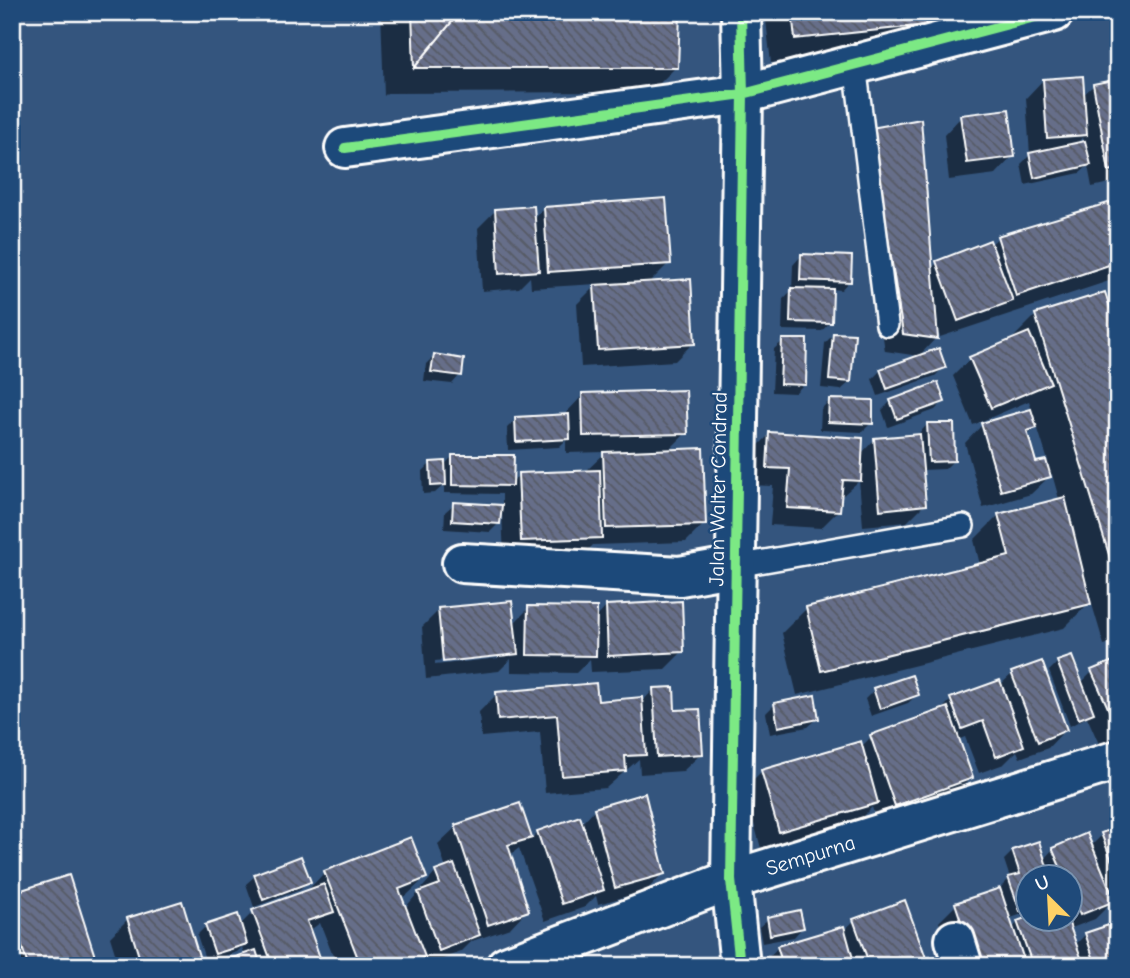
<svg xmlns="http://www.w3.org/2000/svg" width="1130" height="978" viewBox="0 0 1130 978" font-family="'Comic Neue',sans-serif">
	<defs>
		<pattern id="building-back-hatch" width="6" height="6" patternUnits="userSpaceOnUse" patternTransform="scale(1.75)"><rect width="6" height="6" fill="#666e89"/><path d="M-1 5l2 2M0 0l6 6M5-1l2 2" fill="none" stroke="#565a64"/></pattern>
	</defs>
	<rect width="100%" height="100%" fill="#34557e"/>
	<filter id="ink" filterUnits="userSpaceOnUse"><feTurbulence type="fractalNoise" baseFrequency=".0143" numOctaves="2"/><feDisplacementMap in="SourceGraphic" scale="14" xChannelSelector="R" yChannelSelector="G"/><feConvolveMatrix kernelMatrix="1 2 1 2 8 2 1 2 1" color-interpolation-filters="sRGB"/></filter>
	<g filter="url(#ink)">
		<path fill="#0007" fill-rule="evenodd" d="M381,12H678L676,67L651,92L387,93L384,96Z
			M765,12H923L924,24L899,49L771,63Z
			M1043,80L1082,96L1094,85L1118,81V181L1092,187L1088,166L1080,173L1025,185L1021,164L1030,155L1026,98ZM1083,137L1084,143L1074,146Z
			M961,117L1013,156L996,174L949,180L944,135Z
			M872,129L931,269L937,263L990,245L998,238L1118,202V278L940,337L936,326V338L919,356L885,351L855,147Z
			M545,208L669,263L649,283L693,343L675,361L581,367L577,304L597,284L531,288L530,277L519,288L482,291L478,228L495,211L533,220Z
			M801,256L849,281L841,290L831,289L830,322L822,331L782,330L783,299L792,290L793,265Z
			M1036,315L1118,338V641L1104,645L1091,601L1064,628L797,695L782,633L807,608L980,565L974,540L999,515L1059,499L1052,474L1031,494L983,508L965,443L982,425L1032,411L1029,401L973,425L953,376L970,359L1011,340ZM1037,426L1048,461L1035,465L1027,436Z
			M834,334L850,382L841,390L821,388L825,343Z
			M783,341L804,384L795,393L772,392L774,349Z
			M434,356L460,375L452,384L424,381L426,364Z
			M944,367L935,376L878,396L872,379L881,370Z
			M583,395L686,433L667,452L704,524L686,542L593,545L583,555L504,558L502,512H500L499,523L490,532L444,529L445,512L454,504L502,507V494L444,493V485L435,493L423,494L422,472L431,463L443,466L453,456L512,482L519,475L585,472L606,452L566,453V440L559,447L508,450L507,428L516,419L566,416V413Z
			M830,400L871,423L862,432L820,430L821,409Z
			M891,401L943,402L935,410L888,427L882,410Z
			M928,424L953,461L945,469L921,470L925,504L907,522L863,526L859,481L840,498L839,510L821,528L770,525L773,486L750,485L752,452L770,434L861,454L874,440L919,436V433Z
			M606,607L683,651L665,669L591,672L590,659L576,673L511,672V659L499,671L426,679L422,627L439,610L513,624L529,608L595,619ZM499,655V658L435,665V661Z
			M1118,660V736L1099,744L1087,717L1070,726L1049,671L1058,662L1081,683L1092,672Z
			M1012,674L1065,730L1048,748L1020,758L1017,751L1004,764L979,773L965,737L958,740L971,778L954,795L877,823L872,807L859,820L761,848L744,789L762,771L861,747L871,737L939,712L951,700L1000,685Z
			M653,690L674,712L701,754L683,771L640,774L639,759L606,788L545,793L540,732L481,737L479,712L497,694L597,703H641Z
			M874,690L917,695L908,703L871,716L865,699Z
			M775,704L817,719L808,727L770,734L766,713Z
			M519,806L530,840L538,832L581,824L595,809L663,873L646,891L598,904L596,896L585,907L545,921L519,848L509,856L527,910L510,928L472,941L461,952L425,966H421L419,961L414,966H337L320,923L309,931L321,966H216L245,956L242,947L237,952L206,962L197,935L206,926L240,925L253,912L308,890L325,872L425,878L407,895L400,898L404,909L436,872L446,869L438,844L456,827Z
			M1118,829V887L1108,891L1113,901L1095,919L1069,929L1075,945L1086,934L1118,966H953L939,922L956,905L1001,890V887L1010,878L1004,860L1013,851L1043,860L1053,849L1090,847L1102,835ZM1028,876H1070V918H1029L1018,922L1012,929L1008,919L1028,912Z
			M255,876L309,881L300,890L254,907L246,884Z
			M12,895L96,966H12Z
			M128,919L200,966H119L110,937Z
			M768,919L802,928L794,937L762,943L759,927Z
			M854,921L927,966H761L778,947L843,931Z"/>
		<path fill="url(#building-back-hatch)" stroke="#fff" stroke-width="2" d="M412,12H460L414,68Z
			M460,12H680L678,68H414Z
			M792,12H925L926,25L795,39Z
			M1083,76L1087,135L1047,138L1043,79Z
			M1118,79V169L1109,171L1093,84Z
			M1009,109L1015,157L967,163L960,115Z
			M921,119L938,339L903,334L871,128Z
			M1085,141L1091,165L1034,178L1029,153Z
			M666,198L671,264L548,272L544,207Z
			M1118,200V262L1016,296L997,236Z
			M534,206L539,271L499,274L495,209Z
			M990,240L1013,301L958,321L936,261Z
			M801,254L852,256L851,282L800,280Z
			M691,279L695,344L598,350L594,285Z
			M791,288L833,289L832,323L790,322Z
			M1105,292L1118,332V584L1035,314Z
			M1029,332L1051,383L991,408L969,357Z
			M833,333L855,334L851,382L829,380Z
			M782,339H807L806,385L780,384Z
			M939,348L946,368L887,389L880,369Z
			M434,354L464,359L462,376L431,372Z
			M938,382L945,402L897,419L890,400Z
			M686,390L688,434L583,436L582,393Z
			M829,399L873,400V424L828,422Z
			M1031,409L1037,428L1027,431L1036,462L1046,460L1051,477L1001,491L981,423Z
			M569,414L570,439L516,442L515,417Z
			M927,423H954L955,461L929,462Z
			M769,432L863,438L861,481L843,480L840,511L787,508L790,469L767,468Z
			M920,434L926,505L880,510L874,438Z
			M703,448L706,525L606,528L603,452Z
			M452,455H514L513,486L452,485Z
			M445,461L446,485L431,486L430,462Z
			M600,470L602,538L521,541L518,473Z
			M1065,497L1091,604L821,671L806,607L1009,556L998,514Z
			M453,502L502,505L500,524L452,521Z
			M512,601L518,654L443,662L438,608Z
			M682,601L684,652L608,656L606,605Z
			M528,606L597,607L596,656L527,655Z
			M1072,656L1094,713L1079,719L1057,661Z
			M1118,659V728H1117L1091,670Z
			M1042,661L1067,730L1038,742L1011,672Z
			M912,675L919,695L880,709L873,688Z
			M1000,680L1024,746L996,757L983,721L962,729L950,698Z
			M596,683L598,701L642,697L646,755L625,756L626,771L562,776L557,715L498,720L496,692Z
			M674,687L675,710L700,709L703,754L657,757L653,688Z
			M815,695L819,719L778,727L774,703Z
			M948,707L973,778L895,806L870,735Z
			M861,741L878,803L779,832L761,770Z
			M645,793L665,874L615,888L594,808Z
			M520,803L532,838L508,845L529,911L488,925L455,825Z
			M580,816L604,890L562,904L537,831Z
			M1118,827V877L1101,833Z
			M1087,833L1115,901L1080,915L1070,892V876H1064L1052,848Z
			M411,837L427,878L399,889L425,957L403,966H361L324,871Z
			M1039,841L1050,876H1028V908L1020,911L1008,877L1020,874L1012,850Z
			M301,856L311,882L263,900L254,874Z
			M454,864L480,935L439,951L418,892L440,884L435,871Z
			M69,875L98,966H28L12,915V893Z
			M324,884L334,912L307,921L323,966H273L252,910Z
			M1000,888L1026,966H976L955,903Z
			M905,900L929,966H870L853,919Z
			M182,901L202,966H142L127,918Z
			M800,910L804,928L770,935L767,917Z
			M238,914L247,944L215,954L205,925Z
			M1028,917L1067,918L1084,966H1033L1017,921Z
			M1118,922V966H1096L1085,933Z
			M844,926L855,966H783L777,946Z
			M256,950L261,966H215V964Z"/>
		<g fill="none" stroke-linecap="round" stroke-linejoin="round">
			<defs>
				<path id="service" d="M855,64L887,325
					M736,566L963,526"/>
				<path id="minor" d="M345,148L743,94L1054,12
					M462,563L680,576L736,566
					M955,940L963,966"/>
				<g id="tertiary">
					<path id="s1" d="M506,966L731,880L1118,760"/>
					<path d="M740,966L731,880L743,94L741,12"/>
				</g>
			</defs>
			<use href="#service" stroke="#fff" stroke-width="26"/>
			<use href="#minor" stroke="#fff" stroke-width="44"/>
			<use href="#tertiary" stroke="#fff" stroke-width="44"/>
			<use href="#service" stroke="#1f4a7a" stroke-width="21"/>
			<use href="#minor" stroke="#1f4a7a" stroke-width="38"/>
			<use href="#tertiary" stroke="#1f4a7a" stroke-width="38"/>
			<defs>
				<path id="cycleway" d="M345,148L743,94L1054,12
					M740,966L731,880L743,94L741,12"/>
			</defs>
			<use href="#cycleway" stroke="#1f4a7a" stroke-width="15"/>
			<use href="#cycleway" stroke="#7ce984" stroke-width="10"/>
		</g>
	</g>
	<g text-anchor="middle" stroke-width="5" stroke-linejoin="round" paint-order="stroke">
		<g font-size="21" fill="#fff" stroke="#1f4a7a">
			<text transform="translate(718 489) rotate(-89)" y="7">Jalan Walter Condrad</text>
			<text dy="7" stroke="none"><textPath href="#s1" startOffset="324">Sempurna</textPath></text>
		</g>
	</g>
	<rect width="1130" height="978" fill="none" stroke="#1f4a7a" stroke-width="42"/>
	<rect x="21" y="21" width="1088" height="936" fill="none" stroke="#fff" stroke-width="2.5" filter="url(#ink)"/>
	<g transform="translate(1049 898) rotate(336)"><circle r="33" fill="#1f4a7a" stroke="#7992af" stroke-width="2"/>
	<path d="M0-5L12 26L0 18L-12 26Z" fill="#ffd166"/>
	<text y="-10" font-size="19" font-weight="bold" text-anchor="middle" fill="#ffffff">U</text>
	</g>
</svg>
